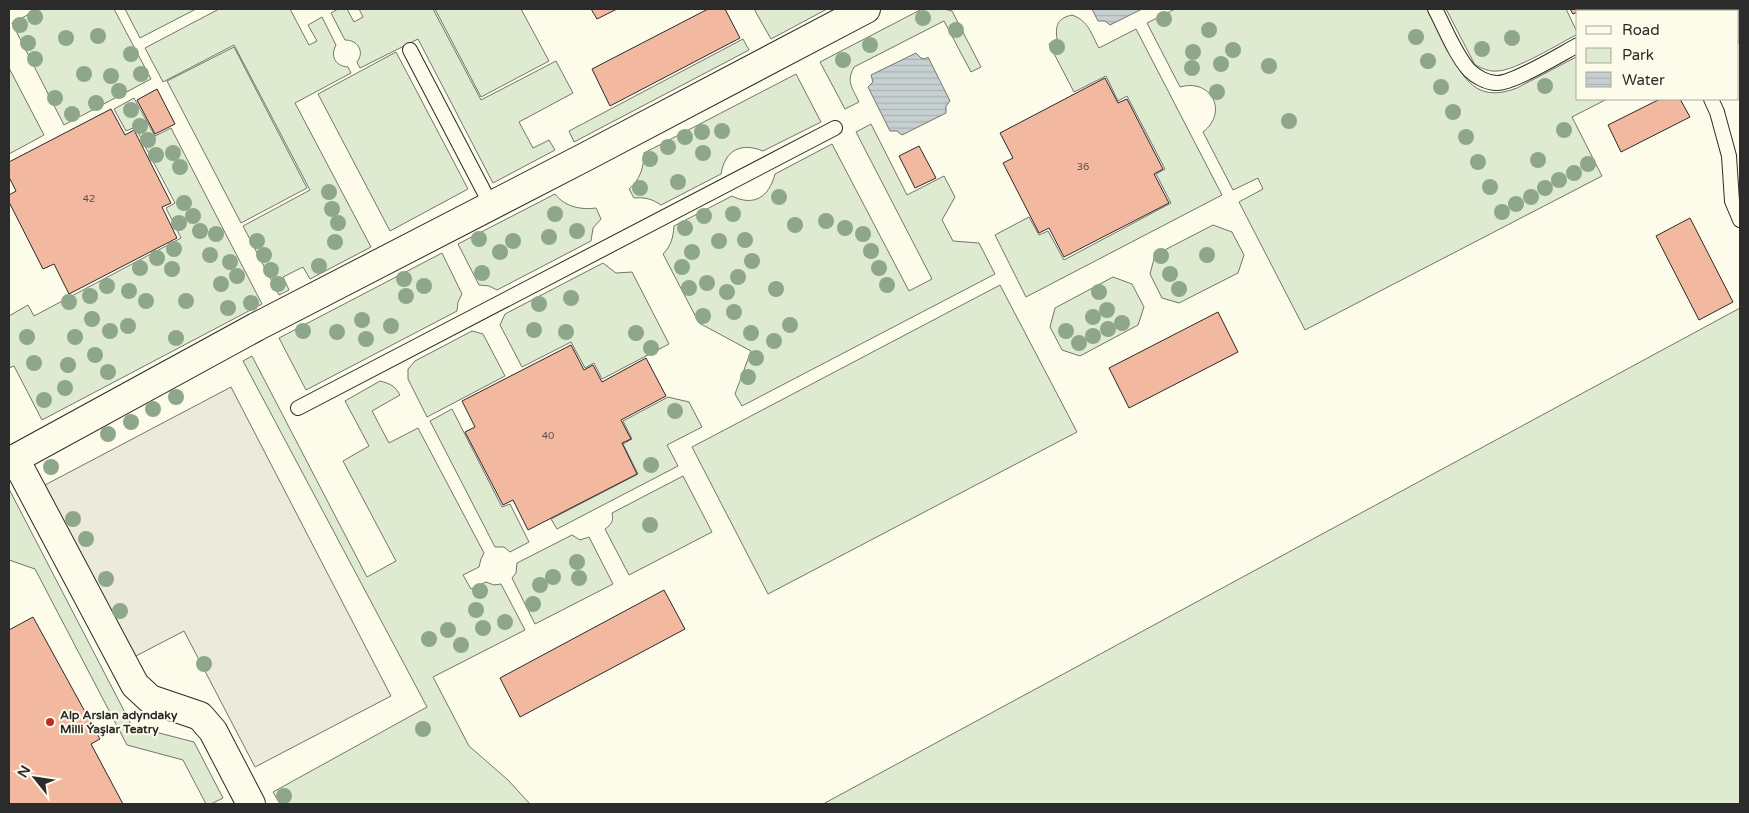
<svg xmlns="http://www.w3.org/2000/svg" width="1749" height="813" viewBox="0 0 1749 813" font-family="'Varela Round',sans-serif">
	<defs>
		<pattern id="water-rules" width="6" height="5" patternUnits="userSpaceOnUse" patternTransform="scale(1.25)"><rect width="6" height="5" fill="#c7d0d0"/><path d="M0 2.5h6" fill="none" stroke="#abb3b3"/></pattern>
	</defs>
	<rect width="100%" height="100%" fill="#fdfbea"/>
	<path fill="#deebd1" stroke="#74746e" d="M39,9H114L151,79L64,125L12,23Z
		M125,9H196L140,38Z
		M219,9H290L309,45L317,41L308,25L322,17L336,45C330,56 335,66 348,67L351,73L295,103L371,247L310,279L303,267L283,277L289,290L279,295L243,226L310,190L234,45L163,82L145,48Z
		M338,9H347L354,22L363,17L359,9H433L481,100L556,61L573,93L519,122L533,148L549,140L555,150L493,183L418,39L360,68L357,62C365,52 358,40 345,40L331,13Z
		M435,9H521L549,61L481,97Z
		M754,9H827L771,39Z
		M922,9H944L952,11L981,67L971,72L944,21L854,67C846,82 852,87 859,102L845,109L820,62Z
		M1175,9H1427C1434,23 1441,36 1449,50C1464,81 1478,103 1517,88L1578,56V99H1607L1572,117L1602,176L1305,330L1239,202L1263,189L1258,178L1233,190L1203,132C1229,112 1211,78 1180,87L1147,23Z
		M1446,9H1566L1578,34C1560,43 1515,71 1497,71C1489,72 1482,68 1475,65Z
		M1725,9H1740V46L1738,41V11H1722Z
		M1072,15C1089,21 1091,34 1099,48L1136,29L1222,195L1026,297L995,235L1029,217L1039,235L1048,231L1064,260L1171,203L1156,174L1165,169L1127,96L1118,101L1106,76L1074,92L1049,44L1057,39C1055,25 1058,18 1072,15Z
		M743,39L749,50L574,142L569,131Z
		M234,47L307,188L241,223L167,81Z
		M396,52L468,189L390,231L318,94Z
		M9,68L44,135L9,154Z
		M796,74L821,122L763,151C741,142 725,150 721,174L661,205C652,199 645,197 634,198L629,189C640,180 644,167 644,153Z
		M134,98L155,136L171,128L262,304L42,420L14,366L9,368V316L28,305L34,316L181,238L166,208L175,203L135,127L126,131L114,109Z
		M871,124L907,195L944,176L955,197L942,220L953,241L979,243L995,274L742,406L735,394L751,351L699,323L663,254C671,246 673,238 674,226L732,196C754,207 769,197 775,174L832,144L909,291L932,279L856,132Z
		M555,194C565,207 581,210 596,208L601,219L593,228L591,241L497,290L489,286L479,285L458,244Z
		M1213,225L1232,232L1244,255L1238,273L1179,303L1162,298L1150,274L1155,255Z
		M442,253L462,294L458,302L457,311L306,390L279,338Z
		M603,263L616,273L632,272L669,344L602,379L594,363L585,368L571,342L522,367L500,325L505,314Z
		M1113,277L1132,284L1144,307L1138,325L1080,356L1062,350L1050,327L1055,308Z
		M1000,285L1077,432L768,594L692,447Z
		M1740,308V804H823Z
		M472,331L483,334L505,376L427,417L408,379V369L415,361Z
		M252,356L367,577L396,561L343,461L369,446L345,401L380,381C391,384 395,386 400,395L372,411L389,443L418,428L484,553L481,559L479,567L463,575L471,589L486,582L494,585L501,584L525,630L433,677L469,746L508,780L530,804H280L273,792L427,707L243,361Z
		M668,397L689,402L702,427L667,445L678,466L557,529L551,519L638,474L623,444L632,439L623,421Z
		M452,409L502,507L510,504L529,542L510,552L504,547H495L430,421Z
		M683,476L712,532L629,575L605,529C611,525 614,521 612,513Z
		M9,489L132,726L194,742L223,798L211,804H206L183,760L127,745L35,569L9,560Z
		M572,535L580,540L589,537L613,584L535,624L512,578L516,573L517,563Z"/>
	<path fill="#eceadb" stroke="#74746e" d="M231,387L391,696L255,767L184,631L134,657L45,485Z"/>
	<path fill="url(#water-rules)" stroke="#74746e" d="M1092,9H1142L1110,25L1105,21H1098Z
		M916,53L921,58L925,59L928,57L950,101L946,106V113L902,135L897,131H890L868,87L873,82L871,75Z"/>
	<path fill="#f2b8a0" stroke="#2b2b2b" d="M591,9H617L597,19Z
		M708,9H725L740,38L610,106L592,69Z
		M1570,9H1584L1573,14Z
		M1105,78L1118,103L1127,99L1163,169L1154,174L1169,203L1064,257L1049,228L1039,233L1003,163L1013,158L1000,133Z
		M157,89L175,124L155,134L137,100Z
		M1660,99H1680L1690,117L1621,152L1608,125Z
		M111,109L125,135L134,130L171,203L162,207L177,238L69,294L54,264L43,269L9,202V195L16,191L9,177V162Z
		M919,146L936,178L915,188L899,156Z
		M1690,218L1733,302L1699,320L1656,236Z
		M1218,312L1238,352L1129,408L1109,368Z
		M571,345L584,370L593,365L602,382L646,358L666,396L621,420L631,439L622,443L637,474L528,530L513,500L503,505L465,432L475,427L462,401Z
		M664,590L685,629L520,717L500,678Z
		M33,617L100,739L91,744L123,804H9V630Z"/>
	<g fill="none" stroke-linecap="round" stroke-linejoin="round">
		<defs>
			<path id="service" d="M1435,9C1445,28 1455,54 1469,70C1476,77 1487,83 1497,83C1514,83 1561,54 1578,45
				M1668,9L1669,11
				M1642,11L1646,9
				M410,50L491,205
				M1711,99L1717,112L1729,156L1732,201L1740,220
				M298,408L835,128"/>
			<path id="minor" d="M15,459L135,685L150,699L200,716L213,731L251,804
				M9,462L256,327L587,156L866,9"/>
		</defs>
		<use href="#service" stroke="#2b2b2b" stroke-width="16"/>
		<use href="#minor" stroke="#2b2b2b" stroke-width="30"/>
		<use href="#service" stroke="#fdfbea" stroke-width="14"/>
		<use href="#minor" stroke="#fdfbea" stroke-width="28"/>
	</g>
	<g fill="#8ea78a">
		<circle cx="35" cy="17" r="8"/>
		<circle cx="923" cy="18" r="8"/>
		<circle cx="1164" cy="19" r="8"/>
		<circle cx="20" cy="25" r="8"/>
		<circle cx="956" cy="30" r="8"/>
		<circle cx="1209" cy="30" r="8"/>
		<circle cx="98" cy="36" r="8"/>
		<circle cx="1416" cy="37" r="8"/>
		<circle cx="66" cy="38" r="8"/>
		<circle cx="1512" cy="38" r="8"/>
		<circle cx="28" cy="43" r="8"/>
		<circle cx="870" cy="45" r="8"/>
		<circle cx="1057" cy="47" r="8"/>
		<circle cx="1482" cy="49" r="8"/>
		<circle cx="1233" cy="50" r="8"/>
		<circle cx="1193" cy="52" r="8"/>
		<circle cx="131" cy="54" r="8"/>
		<circle cx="35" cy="59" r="8"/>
		<circle cx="843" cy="60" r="8"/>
		<circle cx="1428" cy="61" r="8"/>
		<circle cx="1221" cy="64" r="8"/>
		<circle cx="1269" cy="66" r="8"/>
		<circle cx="1192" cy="68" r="8"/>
		<circle cx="84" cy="74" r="8"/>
		<circle cx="141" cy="74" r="8"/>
		<circle cx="111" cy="76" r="8"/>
		<circle cx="1545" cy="86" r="8"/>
		<circle cx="1441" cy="87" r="8"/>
		<circle cx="119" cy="91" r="8"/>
		<circle cx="1217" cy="92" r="8"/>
		<circle cx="55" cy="98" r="8"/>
		<circle cx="96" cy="103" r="8"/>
		<circle cx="131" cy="110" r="8"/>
		<circle cx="1453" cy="112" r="8"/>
		<circle cx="72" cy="114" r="8"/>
		<circle cx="1289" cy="121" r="8"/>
		<circle cx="140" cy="126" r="8"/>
		<circle cx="1564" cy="130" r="8"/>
		<circle cx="722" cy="131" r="8"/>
		<circle cx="702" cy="132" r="8"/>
		<circle cx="685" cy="137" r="8"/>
		<circle cx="1466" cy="137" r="8"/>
		<circle cx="148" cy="140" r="8"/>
		<circle cx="668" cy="147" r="8"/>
		<circle cx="173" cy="153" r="8"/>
		<circle cx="703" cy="153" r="8"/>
		<circle cx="156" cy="155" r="8"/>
		<circle cx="650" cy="159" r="8"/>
		<circle cx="1538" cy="160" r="8"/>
		<circle cx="1478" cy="162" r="8"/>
		<circle cx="1588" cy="164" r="8"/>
		<circle cx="180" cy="167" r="8"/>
		<circle cx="1574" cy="173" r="8"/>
		<circle cx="1559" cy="180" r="8"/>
		<circle cx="678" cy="182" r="8"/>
		<circle cx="1490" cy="187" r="8"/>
		<circle cx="640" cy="188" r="8"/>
		<circle cx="1545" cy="188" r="8"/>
		<circle cx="329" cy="192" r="8"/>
		<circle cx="779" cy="197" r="8"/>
		<circle cx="1531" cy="197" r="8"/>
		<circle cx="184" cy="203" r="8"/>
		<circle cx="1516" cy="204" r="8"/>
		<circle cx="332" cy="209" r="8"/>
		<circle cx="1502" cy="212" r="8"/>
		<circle cx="555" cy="214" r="8"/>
		<circle cx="733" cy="214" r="8"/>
		<circle cx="193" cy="216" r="8"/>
		<circle cx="704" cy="216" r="8"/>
		<circle cx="826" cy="221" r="8"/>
		<circle cx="179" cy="223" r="8"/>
		<circle cx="338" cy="223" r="8"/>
		<circle cx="795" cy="225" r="8"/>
		<circle cx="685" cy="228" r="8"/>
		<circle cx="845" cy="228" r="8"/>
		<circle cx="200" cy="231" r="8"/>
		<circle cx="577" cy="231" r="8"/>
		<circle cx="216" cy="234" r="8"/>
		<circle cx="863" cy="234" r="8"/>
		<circle cx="549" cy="237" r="8"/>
		<circle cx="479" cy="239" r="8"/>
		<circle cx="745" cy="240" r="8"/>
		<circle cx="257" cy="241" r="8"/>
		<circle cx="513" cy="241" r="8"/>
		<circle cx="719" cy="241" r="8"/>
		<circle cx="335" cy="242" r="8"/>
		<circle cx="174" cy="249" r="8"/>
		<circle cx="871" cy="251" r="8"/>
		<circle cx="500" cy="252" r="8"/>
		<circle cx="692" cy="252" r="8"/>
		<circle cx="210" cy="255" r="8"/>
		<circle cx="264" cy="255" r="8"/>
		<circle cx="1207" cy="255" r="8"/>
		<circle cx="1161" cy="256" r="8"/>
		<circle cx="157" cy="258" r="8"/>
		<circle cx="752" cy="261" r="8"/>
		<circle cx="230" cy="262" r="8"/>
		<circle cx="319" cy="266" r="8"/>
		<circle cx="682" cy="267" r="8"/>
		<circle cx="140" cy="268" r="8"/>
		<circle cx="879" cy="268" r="8"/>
		<circle cx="172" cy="269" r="8"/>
		<circle cx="271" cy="270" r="8"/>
		<circle cx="482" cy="273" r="8"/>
		<circle cx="1170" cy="274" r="8"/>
		<circle cx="237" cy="276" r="8"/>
		<circle cx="738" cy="277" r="8"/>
		<circle cx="404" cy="279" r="8"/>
		<circle cx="707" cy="283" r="8"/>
		<circle cx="221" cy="284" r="8"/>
		<circle cx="278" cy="284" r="8"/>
		<circle cx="887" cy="285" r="8"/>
		<circle cx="107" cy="286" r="8"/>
		<circle cx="424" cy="286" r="8"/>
		<circle cx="689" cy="288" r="8"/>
		<circle cx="776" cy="289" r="8"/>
		<circle cx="1179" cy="289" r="8"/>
		<circle cx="129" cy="291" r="8"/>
		<circle cx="727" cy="292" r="8"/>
		<circle cx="1099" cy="292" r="8"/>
		<circle cx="90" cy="296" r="8"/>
		<circle cx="406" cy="296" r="8"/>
		<circle cx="571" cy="298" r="8"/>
		<circle cx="146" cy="301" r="8"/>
		<circle cx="186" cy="301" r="8"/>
		<circle cx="69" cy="302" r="8"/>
		<circle cx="251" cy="303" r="8"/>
		<circle cx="539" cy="304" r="8"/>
		<circle cx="228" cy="308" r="8"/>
		<circle cx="1107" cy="310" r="8"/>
		<circle cx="734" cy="312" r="8"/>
		<circle cx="703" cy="316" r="8"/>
		<circle cx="1093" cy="317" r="8"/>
		<circle cx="92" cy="319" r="8"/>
		<circle cx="362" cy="320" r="8"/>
		<circle cx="1122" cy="323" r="8"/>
		<circle cx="790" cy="325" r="8"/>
		<circle cx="128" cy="326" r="8"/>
		<circle cx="391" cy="326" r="8"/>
		<circle cx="1108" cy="329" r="8"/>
		<circle cx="534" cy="330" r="8"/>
		<circle cx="110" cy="331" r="8"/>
		<circle cx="303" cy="331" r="8"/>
		<circle cx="1066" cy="331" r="8"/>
		<circle cx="337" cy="332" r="8"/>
		<circle cx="566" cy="332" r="8"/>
		<circle cx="636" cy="333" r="8"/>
		<circle cx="751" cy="333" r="8"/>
		<circle cx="1093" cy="336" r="8"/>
		<circle cx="27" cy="337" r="8"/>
		<circle cx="75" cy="337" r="8"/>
		<circle cx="176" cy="338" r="8"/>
		<circle cx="366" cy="339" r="8"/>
		<circle cx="774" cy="341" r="8"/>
		<circle cx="1079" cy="343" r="8"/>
		<circle cx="651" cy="348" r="8"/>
		<circle cx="95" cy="355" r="8"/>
		<circle cx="756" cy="358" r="8"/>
		<circle cx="34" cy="363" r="8"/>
		<circle cx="68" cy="365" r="8"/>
		<circle cx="108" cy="372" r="8"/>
		<circle cx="748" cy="377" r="8"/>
		<circle cx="65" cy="388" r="8"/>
		<circle cx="176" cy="397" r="8"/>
		<circle cx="44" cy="400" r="8"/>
		<circle cx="153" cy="409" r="8"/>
		<circle cx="675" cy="411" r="8"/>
		<circle cx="131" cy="422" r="8"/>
		<circle cx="108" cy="434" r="8"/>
		<circle cx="651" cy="465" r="8"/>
		<circle cx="51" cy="467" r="8"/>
		<circle cx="73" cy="519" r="8"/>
		<circle cx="650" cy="525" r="8"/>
		<circle cx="86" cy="539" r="8"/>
		<circle cx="577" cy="562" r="8"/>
		<circle cx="553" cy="577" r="8"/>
		<circle cx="579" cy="578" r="8"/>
		<circle cx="106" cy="579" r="8"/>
		<circle cx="540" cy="585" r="8"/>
		<circle cx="480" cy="591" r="8"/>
		<circle cx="533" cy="604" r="8"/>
		<circle cx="476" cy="610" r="8"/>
		<circle cx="120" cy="611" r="8"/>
		<circle cx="505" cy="622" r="8"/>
		<circle cx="483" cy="628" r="8"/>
		<circle cx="448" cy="630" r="8"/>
		<circle cx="429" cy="639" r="8"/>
		<circle cx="461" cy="645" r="8"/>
		<circle cx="204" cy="664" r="8"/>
		<circle cx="423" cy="729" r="8"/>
		<circle cx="284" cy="796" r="8"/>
	</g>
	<circle fill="#c62828" stroke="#fdfbea" stroke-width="2" cx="50" cy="722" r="5"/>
	<g text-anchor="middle" stroke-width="4" stroke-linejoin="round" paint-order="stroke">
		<g font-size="10" fill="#5d4e48">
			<text x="1083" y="170">36</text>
			<text x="89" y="202">42</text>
			<text x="548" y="439">40</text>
		</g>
		<g font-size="12" font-weight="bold" fill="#2b2b2b" stroke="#fdfbea" text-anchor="start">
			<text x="60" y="719">Alp Arslan adyndaky<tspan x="60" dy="14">Milli Ýaşlar Teatry</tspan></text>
		</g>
	</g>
	<rect width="1749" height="813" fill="none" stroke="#2b2b2b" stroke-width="20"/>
	<rect x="1576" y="10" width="162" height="90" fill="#fdfbea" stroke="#a9a89e"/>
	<rect x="1586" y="26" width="25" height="8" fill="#fdfbea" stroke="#a9a89e"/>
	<text x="1622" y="35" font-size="15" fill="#2b2b2b">Road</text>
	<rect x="1586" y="48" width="25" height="15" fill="#deebd1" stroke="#a9a89e"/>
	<text x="1622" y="60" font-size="15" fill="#2b2b2b">Park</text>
	<rect x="1586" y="72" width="25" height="15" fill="url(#water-rules)" stroke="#a9a89e"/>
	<text x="1622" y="85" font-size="15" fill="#2b2b2b">Water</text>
	<g transform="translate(35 778) rotate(300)" stroke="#fdfbea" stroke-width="4" paint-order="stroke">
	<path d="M0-4L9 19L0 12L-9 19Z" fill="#2b2b2b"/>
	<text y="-8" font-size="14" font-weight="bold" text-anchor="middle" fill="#2b2b2b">N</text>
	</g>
</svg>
